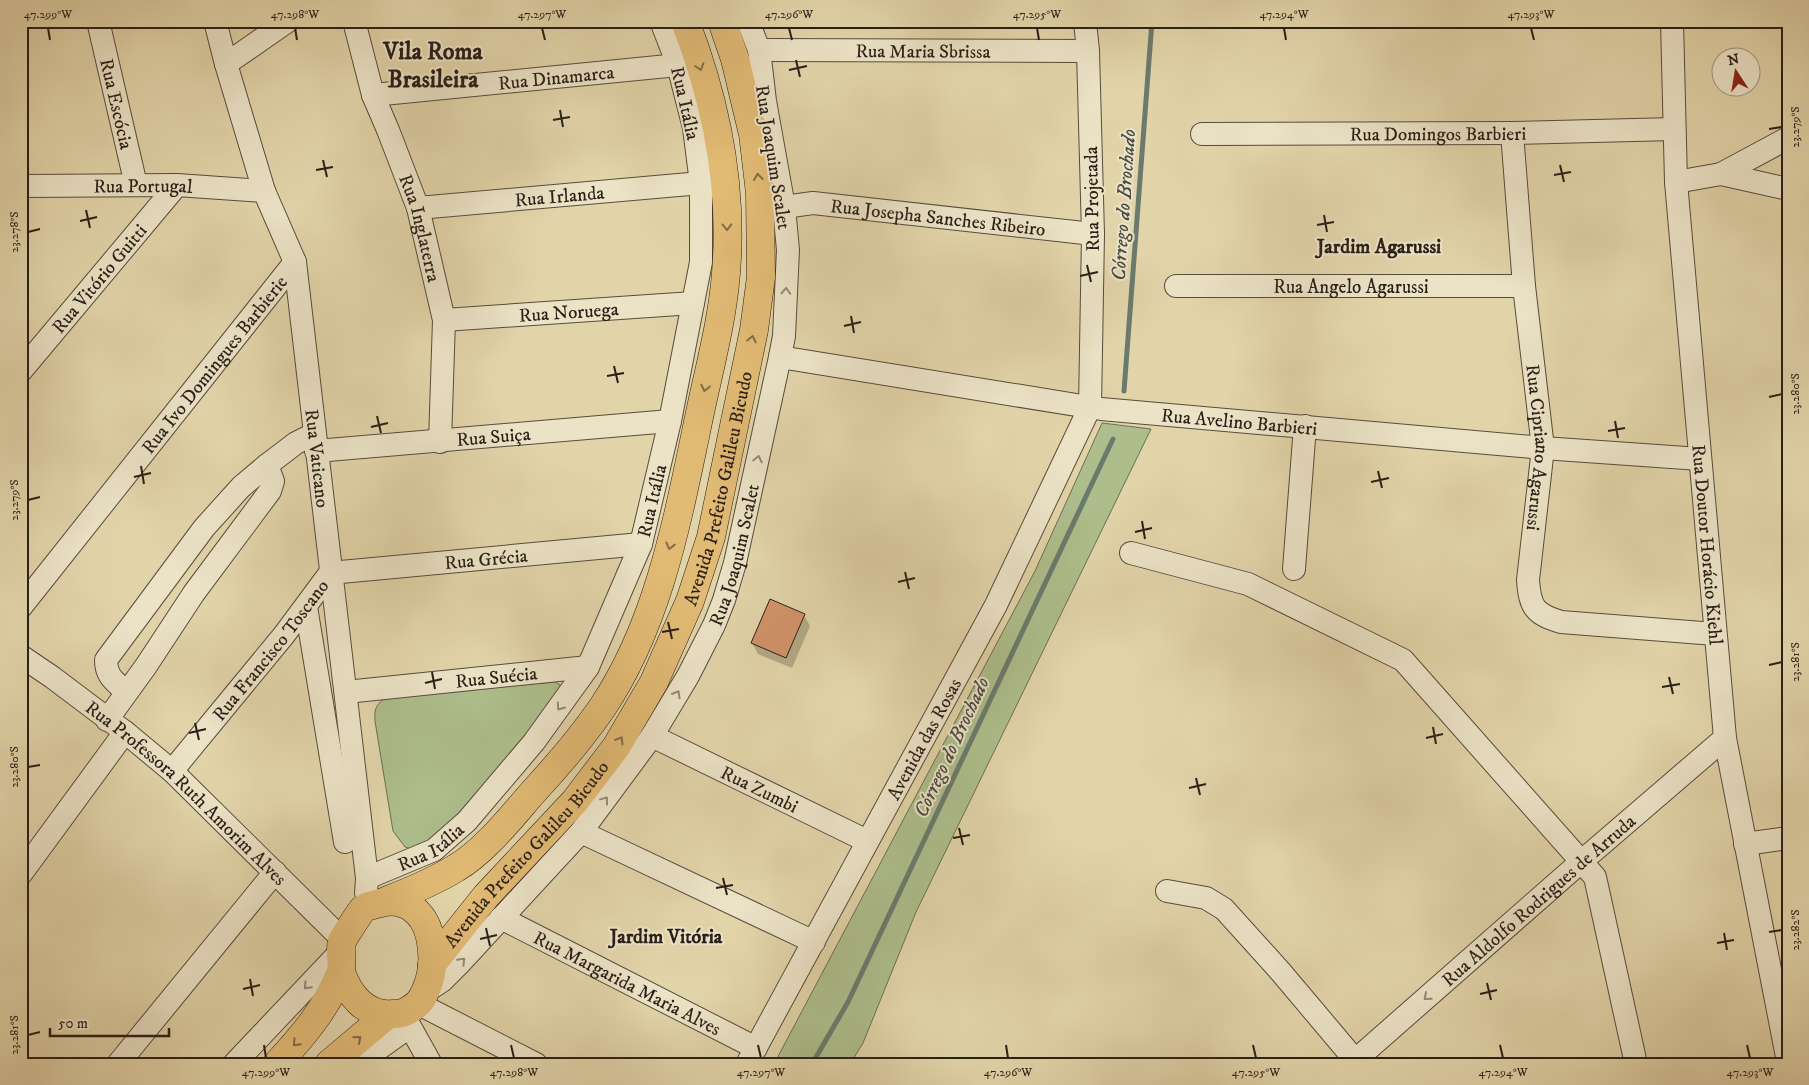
<svg xmlns="http://www.w3.org/2000/svg" width="1809" height="1085" viewBox="0 0 1809 1085" font-family="'IM FELL DW Pica',serif">
	<rect width="100%" height="100%" fill="#e2d4a9"/>
	<filter id="stains"><feTurbulence type="fractalNoise" baseFrequency=".004" numOctaves="4"/><feColorMatrix values="0 0 0 0 .2 0 0 0 0 .09 0 0 0 0 .02 0 0 0 .5 -.17"/></filter>
	<radialGradient id="worn" r=".72"><stop offset=".6" stop-color="#630" stop-opacity="0"/><stop offset="1" stop-color="#630" stop-opacity=".3"/></radialGradient>
	<path fill="#adbe8c" stroke="#6b6e52" d="M1102,423L1151,429L916,912L863,1043L850,1064H774L1035,571Z
		M555,682L559,684L563,691L486,790L418,851L405,847L393,831L375,721C374,707 377,703 389,696Z"/>
	<path fill="#0003" d="M804,615L810,626L792,668L758,654L752,643Z"/>
	<g fill="none" stroke-linecap="round" stroke-linejoin="round">
		<path stroke="#6a7b6e" stroke-width="5" d="M1124,391L1152,21
			M812,1064L848,1002L1113,439"/>
	</g>
	<path fill="#d3936a" stroke="#291f18" d="M770,599L805,614L786,658L751,643Z"/>
	<g fill="none" stroke-linecap="round" stroke-linejoin="round">
		<defs>
			<g id="minor">
				<path id="s1" d="M98,21L136,185"/>
				<path id="s2" d="M215,21L226,64L264,191L295,262L367,878L366,893"/>
				<path id="s3" d="M354,21L373,95L388,130L418,208L444,320L440,442"/>
				<path id="s4" d="M1672,21L1676,182L1725,738L1788,1062"/>
				<path id="s5" d="M759,50L1088,51"/>
				<path d="M226,64L288,21"/>
				<path id="s6" d="M373,95L678,65"/>
				<path id="s7" d="M1512,133L1524,286L1543,448L1528,580C1530,608 1535,614 1561,622L1715,634"/>
				<path id="s8" d="M1202,134L1512,133L1674,129"/>
				<path d="M1721,174L1788,138"/>
				<path d="M1676,182L1721,174L1788,189"/>
				<path id="s9" d="M21,186L177,185L264,191"/>
				<path id="s10" d="M784,207L813,203L1093,234"/>
				<path id="s11" d="M418,208L701,183"/>
				<path id="s12" d="M1176,286H1524"/>
				<path id="s13" d="M444,320L693,303"/>
				<path id="s14" d="M780,357L1101,409L1543,448L1700,459"/>
				<path id="s15" d="M21,371L177,185"/>
				<path id="s16" d="M316,451L670,421"/>
				<path d="M1131,553L1248,584L1403,660L1595,877L1636,1064"/>
				<path d="M1294,569L1305,426"/>
				<path id="s17" d="M21,607L295,262"/>
				<path d="M306,607L345,842"/>
				<path id="s18" d="M21,656L52,677L125,732L172,771L343,940"/>
				<path d="M126,692C115,681 106,677 106,660L204,528L241,487L267,465"/>
				<path id="s19" d="M346,692L588,667"/>
				<path d="M107,720L146,666L194,593L270,491L273,481L267,465L296,443L314,434"/>
				<path id="s20" d="M652,736L867,841"/>
				<path id="s21" d="M172,771L284,635L330,573L641,544"/>
				<path d="M581,832L814,942"/>
				<path d="M1745,844L1788,838"/>
				<path d="M21,874L125,732"/>
				<path id="s22" d="M367,878L434,850L467,821L534,742L588,667L641,544L670,421L701,262V183L694,128L678,65L661,21"/>
				<path d="M1167,891L1206,898L1224,909L1280,971L1355,1060"/>
				<path id="s23" d="M501,918L756,1048"/>
				<path id="s24" d="M425,992L442,981L459,964L581,832L652,736L688,676L714,625L724,600L735,563L780,357L784,336L788,250L784,207L765,101L759,50L748,21"/>
				<path d="M419,1004L536,1064"/>
				<path d="M403,1014L431,1064"/>
				<path d="M118,1064L275,872"/>
				<path d="M234,1064L341,951"/>
				<path d="M362,1064L374,1052L409,1027"/>
				<path id="s25" d="M747,1064L996,605L1090,407L1093,234L1088,51L1085,21"/>
				<path id="s26" d="M1351,1064L1582,861L1725,738"/>
			</g>
			<g id="major">
				<path d="M388,900C411,891 435,881 456,868C485,851 512,816 535,790C559,764 582,737 602,708C657,626 676,527 696,432C706,380 722,326 726,273C733,188 716,101 685,21"/>
				<path id="s27" d="M432,964L486,896L575,801L616,747L654,682L690,601L711,537L754,330L761,277L760,193L753,134L735,59L722,21"/>
				<path d="M277,1064C302,1037 326,1009 340,974C343,968 341,959 341,952C341,949 341,944 342,941C344,937 360,912 363,909C366,906 373,905 377,904C403,895 424,911 430,937C434,955 433,975 425,992C421,1002 416,1006 407,1011C402,1014 398,1014 393,1014C366,1017 349,995 341,972"/>
				<path d="M329,1064L387,1015"/>
			</g>
		</defs>
		<use href="#minor" stroke="#574c3c" stroke-width="24"/>
		<use href="#major" stroke="#291f18" stroke-width="29"/>
		<use href="#minor" stroke="#ece3c7" stroke-width="22"/>
		<use href="#major" stroke="#e1ba74" stroke-width="28"/>
	</g>
	<defs><path id="oneway-chevron" d="M-2-3.5L2.5 0L-2 3.5" fill="none" stroke-width="1.6" stroke-linecap="round" stroke-linejoin="round" transform="scale(1.25)"/></defs>
	<g stroke="#856c46">
		<use href="#oneway-chevron" transform="translate(700 67) rotate(72)"/>
		<use href="#oneway-chevron" transform="translate(758 177) rotate(-96)"/>
		<use href="#oneway-chevron" transform="translate(727 227) rotate(89)"/>
		<use href="#oneway-chevron" transform="translate(752 339) rotate(-78)"/>
		<use href="#oneway-chevron" transform="translate(705 388) rotate(102)"/>
		<use href="#oneway-chevron" transform="translate(670 546) rotate(104)"/>
		<use href="#oneway-chevron" transform="translate(620 740) rotate(-59)"/>
		<use href="#oneway-chevron" transform="translate(358 1039) rotate(-40)"/>
		<use href="#oneway-chevron" transform="translate(296 1043) rotate(133)"/>
	</g>
	<g stroke="#948b78">
		<use href="#oneway-chevron" transform="translate(786 291) rotate(-87)"/>
		<use href="#oneway-chevron" transform="translate(758 459) rotate(-78)"/>
		<use href="#oneway-chevron" transform="translate(677 694) rotate(-60)"/>
		<use href="#oneway-chevron" transform="translate(560 707) rotate(125)"/>
		<use href="#oneway-chevron" transform="translate(605 800) rotate(-53)"/>
		<use href="#oneway-chevron" transform="translate(462 961) rotate(-46)"/>
		<use href="#oneway-chevron" transform="translate(307 986) rotate(134)"/>
		<use href="#oneway-chevron" transform="translate(1427 997) rotate(139)"/>
	</g>
	<path fill="none" stroke="#291f18" stroke-width="2" d="M48,28L50,40M295,28L297,40M542,28L545,40M789,28L792,40M1037,28L1039,40M1284,28L1286,40M1531,28L1534,40M796,60L800,77M789,70L807,66M560,110L563,127M553,120L570,117M1769,129L1782,127M323,160L327,177M1560,165L1564,182M316,170L333,167M1554,175L1571,172M86,210L90,228M1324,215L1327,232M80,221L97,217M1317,225L1334,222M28,232L40,229M1087,265L1091,282M1080,276L1098,272M851,316L854,333M844,326L861,322M614,366L618,383M607,376L624,373M1769,397L1782,394M377,416L381,433M1615,421L1618,438M371,427L388,423M1608,431L1625,428M141,466L144,484M1378,471L1382,488M134,477L151,473M1371,482L1389,478M28,500L40,497M1142,521L1145,539M1135,532L1152,528M905,572L909,589M898,582L915,578M668,622L672,639M662,632L679,629M1769,665L1782,662M432,672L435,689M1669,677L1673,694M425,683L442,679M1662,687L1680,684M195,723L199,740M1433,727L1436,744M189,733L206,729M1426,738L1443,734M28,767L40,765M1196,778L1200,795M1189,788L1206,784M959,828L963,845M953,838L970,835M723,878L727,895M716,888L733,885M486,928L490,946M1769,932L1782,930M1724,933L1727,950M480,939L497,935M1717,943L1734,940M250,979L253,996M1487,983L1491,1000M243,989L260,985M1480,994L1497,990M28,1035L40,1032M264,1045L266,1058M511,1045L514,1058M758,1045L761,1058M1006,1045L1008,1058M1253,1045L1256,1058M1500,1045L1503,1058M1747,1045L1750,1058"/>
	<g text-anchor="middle" stroke-width="4" stroke-linejoin="round" paint-order="stroke">
		<g font-size="19" fill="#291f18" stroke="#ece3c7">
			<text dy="7" stroke="none"><textPath href="#s5" startOffset="164">Rua Maria Sbrissa</textPath></text>
			<text dy="7" stroke="none"><textPath href="#s6" startOffset="184">Rua Dinamarca</textPath></text>
			<text dy="7" stroke="none"><textPath href="#s1" startOffset="85">Rua Escócia</textPath></text>
			<text transform="translate(686 103) rotate(77)" y="7">Rua Itália</text>
			<text dy="7" stroke="none"><textPath href="#s8" startOffset="236">Rua Domingos Barbieri</textPath></text>
			<text transform="translate(774 157) rotate(81)" y="7">Rua Joaquim Scalet</text>
			<text dy="7" stroke="none"><textPath href="#s9" startOffset="122">Rua Portugal</textPath></text>
			<text dy="7" stroke="none"><textPath href="#s11" startOffset="142">Rua Irlanda</textPath></text>
			<text transform="translate(1091 199) rotate(-91)" y="7">Rua Projetada</text>
			<text dy="7" stroke="none"><textPath href="#s10" startOffset="155">Rua Josepha Sanches Ribeiro</textPath></text>
			<text dy="7" stroke="none"><textPath href="#s3" startOffset="218">Rua Inglaterra</textPath></text>
			<text dy="7" stroke="none"><textPath href="#s15" startOffset="121">Rua Vitório Guitti</textPath></text>
			<text dy="7" stroke="none"><textPath href="#s12" startOffset="175">Rua Angelo Agarussi</textPath></text>
			<text dy="7" stroke="none"><textPath href="#s13" startOffset="125">Rua Noruega</textPath></text>
			<text dy="7" stroke="none"><textPath href="#s17" startOffset="310">Rua Ivo Domingues Barbierie</textPath></text>
			<text dy="7" stroke="none"><textPath href="#s14" startOffset="464">Rua Avelino Barbieri</textPath></text>
			<text dy="7" stroke="none"><textPath href="#s16" startOffset="178">Rua Suiça</textPath></text>
			<text dy="7" stroke="none"><textPath href="#s7" startOffset="316">Rua Cipriano Agarussi</textPath></text>
			<text dy="7" stroke="none"><textPath href="#s2" startOffset="452">Rua Vaticano</textPath></text>
			<text dy="7" stroke="none"><textPath href="#s27" startOffset="565">Avenida Prefeito Galileu Bicudo</textPath></text>
			<text dy="7" stroke="none"><textPath href="#s22" startOffset="491">Rua Itália</textPath></text>
			<text dy="7" stroke="none"><textPath href="#s4" startOffset="525">Rua Doutor Horácio Kiehl</textPath></text>
			<text dy="7" stroke="none"><textPath href="#s24" startOffset="544">Rua Joaquim Scalet</textPath></text>
			<text dy="7" stroke="none"><textPath href="#s21" startOffset="410">Rua Grécia</textPath></text>
			<text dy="7" stroke="none"><textPath href="#s21" startOffset="156">Rua Francisco Toscano</textPath></text>
			<text dy="7" stroke="none"><textPath href="#s19" startOffset="151">Rua Suécia</textPath></text>
			<text dy="7" stroke="none"><textPath href="#s25" startOffset="370">Avenida das Rosas</textPath></text>
			<text dy="7" stroke="none"><textPath href="#s20" startOffset="120">Rua Zumbi</textPath></text>
			<text dy="7" stroke="none"><textPath href="#s18" startOffset="215">Rua Professora Ruth Amorim Alves</textPath></text>
			<text dy="7" stroke="none"><textPath href="#s22" startOffset="71">Rua Itália</textPath></text>
			<text dy="7" stroke="none"><textPath href="#s27" startOffset="145">Avenida Prefeito Galileu Bicudo</textPath></text>
			<text dy="7" stroke="none"><textPath href="#s26" startOffset="249">Rua Aldolfo Rodrigues de Arruda</textPath></text>
			<text dy="7" stroke="none"><textPath href="#s23" startOffset="142">Rua Margarida Maria Alves</textPath></text>
		</g>
		<g font-size="20" font-style="italic" fill="#494d43" stroke="#ece3c7">
			<text transform="translate(1123 205) rotate(-86)" y="7">Córrego do Brochado</text>
			<text transform="translate(951 747) rotate(-65)" y="7">Córrego do Brochado</text>
		</g>
		<g font-size="20" font-weight="bold" fill="#291f18" stroke="#ece3c7">
			<text x="1379" y="253">Jardim Agarussi</text>
			<text x="666" y="943">Jardim Vitória</text>
		</g>
		<g font-size="24" font-weight="bold" fill="#291f18" stroke="#ece3c7">
			<text x="433" y="59">Vila Roma<tspan x="433" dy="28">Brasileira</tspan></text>
		</g>
	</g>
	<rect width="1809" height="1085" fill="none" stroke="#e2d4a9" stroke-width="55"/>
	<g transform="translate(1736 72) rotate(348)"><circle r="24" fill="#ece3c7" stroke="#9e9581"/>
	<path d="M0-4L9 19L0 12L-9 19Z" fill="#8f2418"/>
	<text y="-8" font-size="14" font-weight="bold" text-anchor="middle" fill="#291f18">N</text>
	</g>
	<path d="M50 1028v8h119v-8" fill="none" stroke="#291f18" stroke-width="2.5"/>
	<text x="58" y="1028" font-size="15" fill="#291f18" stroke="#ece3c7" stroke-width="4" paint-order="stroke">50 m</text>
	<rect x="28" y="28" width="1754" height="1030" fill="none" stroke="#291f18" stroke-width="2"/>
	<g font-size="12" text-anchor="middle" fill="#291f18">
		<text x="48" y="18">47.299°W</text>
		<text x="295" y="18">47.298°W</text>
		<text x="542" y="18">47.297°W</text>
		<text x="789" y="18">47.296°W</text>
		<text x="1037" y="18">47.295°W</text>
		<text x="1284" y="18">47.294°W</text>
		<text x="1531" y="18">47.293°W</text>
		<text transform="translate(1795 127) rotate(-90)" y="4">23.279°S</text>
		<text transform="translate(14 232) rotate(-90)" y="4">23.278°S</text>
		<text transform="translate(1795 394) rotate(-90)" y="4">23.280°S</text>
		<text transform="translate(14 500) rotate(-90)" y="4">23.279°S</text>
		<text transform="translate(1795 662) rotate(-90)" y="4">23.281°S</text>
		<text transform="translate(14 767) rotate(-90)" y="4">23.280°S</text>
		<text transform="translate(1795 930) rotate(-90)" y="4">23.282°S</text>
		<text transform="translate(14 1035) rotate(-90)" y="4">23.281°S</text>
		<text x="266" y="1076">47.299°W</text>
		<text x="514" y="1076">47.298°W</text>
		<text x="761" y="1076">47.297°W</text>
		<text x="1008" y="1076">47.296°W</text>
		<text x="1256" y="1076">47.295°W</text>
		<text x="1503" y="1076">47.294°W</text>
		<text x="1750" y="1076">47.293°W</text>
	</g>
	<rect width="100%" height="100%" filter="url(#stains)"/>
	<rect width="100%" height="100%" fill="url(#worn)"/>
</svg>
